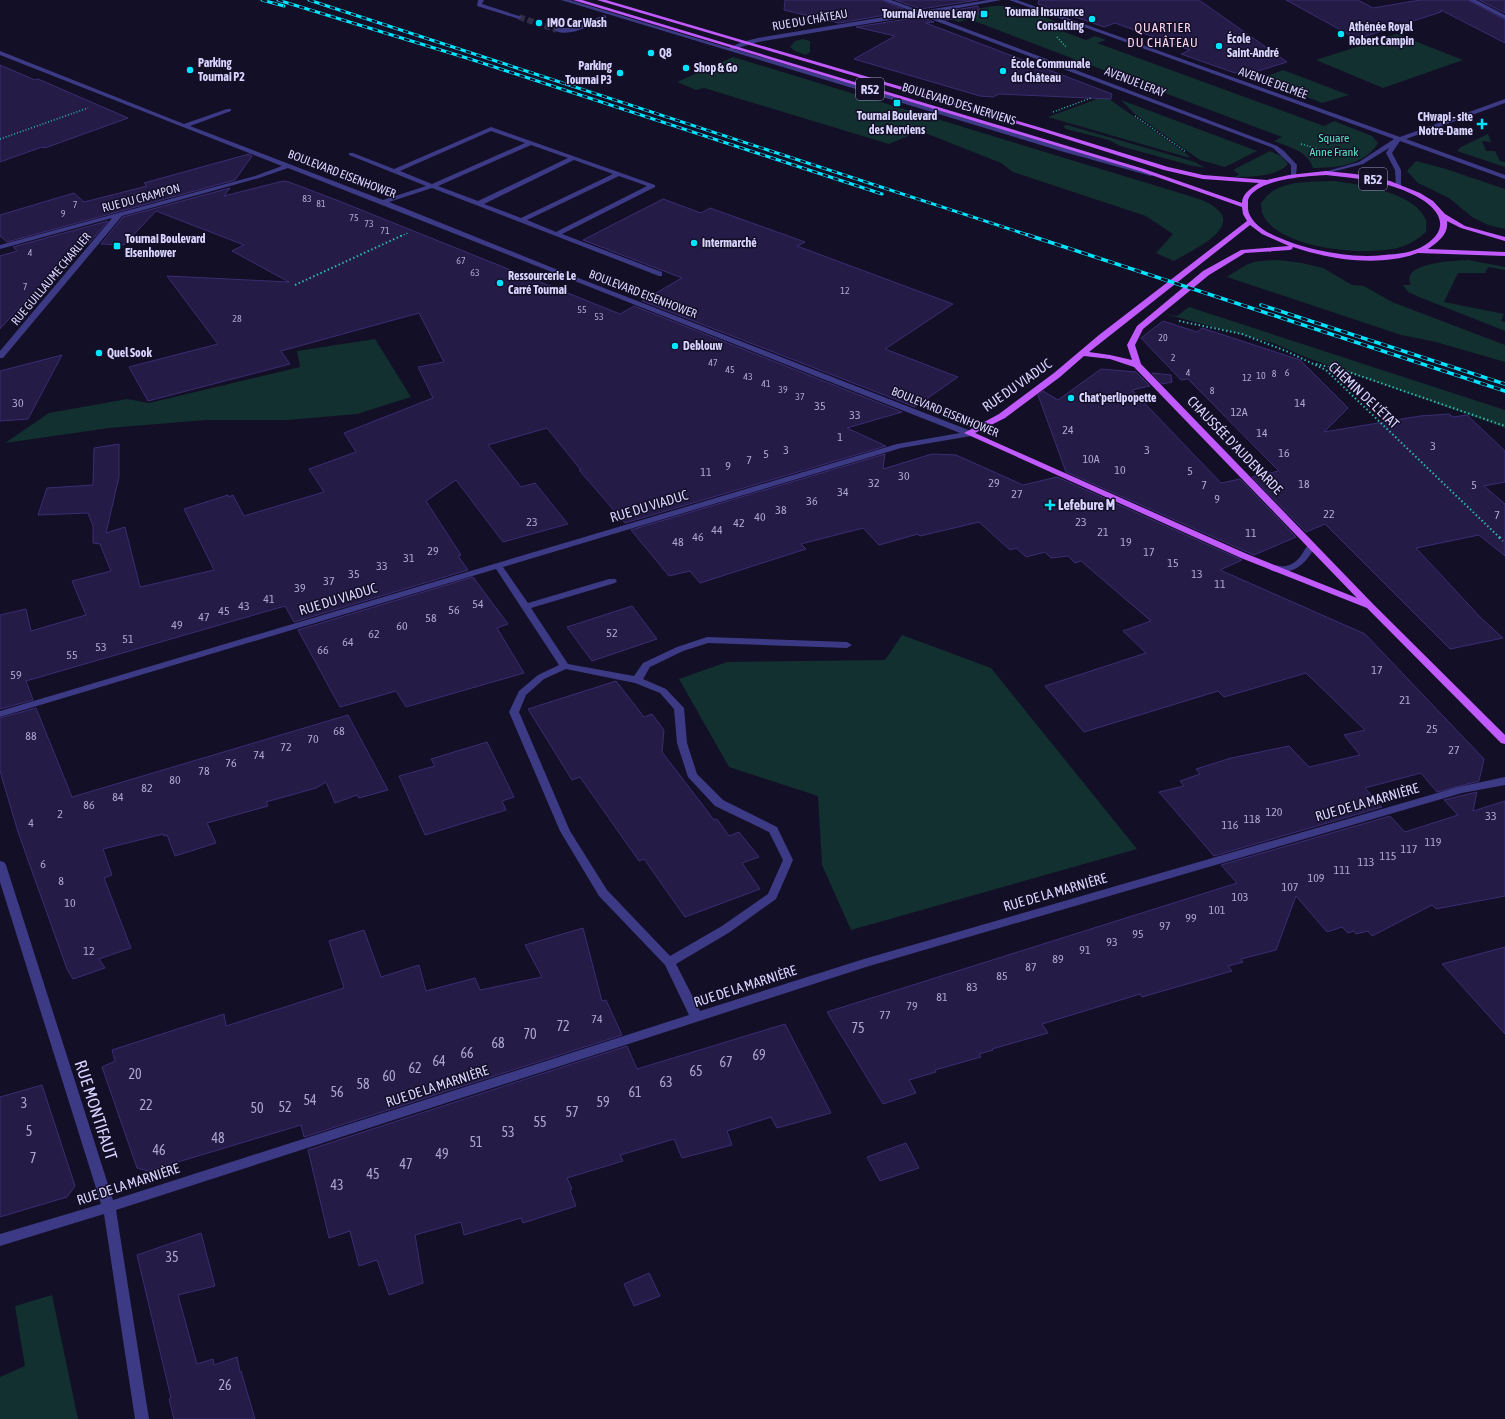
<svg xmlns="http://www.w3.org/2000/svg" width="1505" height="1419" viewBox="0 0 1505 1419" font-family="'Asap Condensed',sans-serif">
	<rect width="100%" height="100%" fill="#130f26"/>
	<path fill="#12302f" d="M994,6C1019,4 1043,17 1065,25L1056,29L1086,40L1095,36L1106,40L1097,43L1324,126L1334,121L1372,136L1378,143C1365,165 1336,168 1313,168C1308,151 1289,147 1274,141L1282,137L1082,62L1073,65L1066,62L1074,59L969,19L959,22L951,19V13Z
		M1397,34L1463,60L1383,88L1316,60Z
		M803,39L810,41V52L806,55L795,51L790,47L795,41Z
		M733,57L1193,197C1202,200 1211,203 1218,210C1240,230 1187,253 1174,261L1156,253L1173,234L1146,216L1013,172L1001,163L920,131L889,144L704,88L696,90L677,82Z
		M1283,70L1349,95L1322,103L1272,83L1274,81L1265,77Z
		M1105,96L1188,155L1190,158L1048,117Z
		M1121,100L1257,151L1225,167L1200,160L1135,114Z
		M1067,125L1195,162L1205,168L1189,165L1120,146L1109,140L1066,129L1063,126Z
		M1488,134L1491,142L1482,141L1486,151H1495L1500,161L1505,162V167L1457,151L1461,147Z
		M1270,151L1281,156L1288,164C1276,177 1252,177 1235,177L1239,174L1233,170Z
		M1416,161L1446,169L1505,189V229L1488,225L1472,217L1449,198L1418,183L1407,171Z
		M1333,181C1359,184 1415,192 1426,220C1427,223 1426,228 1426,232C1417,240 1409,245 1397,248C1365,256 1280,249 1263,215C1261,212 1262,207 1261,203C1264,200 1266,196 1269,194C1285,180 1313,182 1333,181Z
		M1278,260L1302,263L1323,268L1352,285L1364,286L1392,302L1505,345V362L1436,342L1401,335L1227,277C1250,262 1250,261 1278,260Z
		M1468,260L1505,267V270L1488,267L1485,273H1458L1444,302L1504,314L1501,321L1505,322V331L1419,297L1408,292L1403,285H1411C1399,262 1455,261 1468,260Z
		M1189,307L1505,410V428L1308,358L1273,343L1165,314L1177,316Z
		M375,339L411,397L357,414L287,420H206L109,428L5,443L49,413L127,399L149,403L300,367L297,351Z
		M902,635L991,668L1137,849L851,930L822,865L818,796L729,767L679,679L727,662L885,660Z
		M52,1295L78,1419H0V1377L25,1366L15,1306Z"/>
	<path fill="#241b47" stroke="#3b2d73" d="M785,0H882L908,11L839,23L784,10Z
		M895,0H978L921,9Z
		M1039,0H1199L1287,62L1252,73L1246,70L1235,73L1181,54L1190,50L1115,23L1104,27L1038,4Z
		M1286,0H1358L1373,8L1420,0H1468L1505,20V43L1441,10V12L1357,39Z
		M1479,0H1505V13Z
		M978,6L979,14L946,20L933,14Z
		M920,17L934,22L926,23L1112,94L1111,99L999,94L993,97L980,96L854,59L895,36L856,27Z
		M0,65L35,80L38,79L128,118L45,148L42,147L0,162Z
		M249,154L252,156L235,180L7,242L0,236V215L74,193L84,202L147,186L144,183Z
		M283,181L289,182L339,201L620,314L634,306L902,412L847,428L886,446L625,523L579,470H581L547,428L488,445L521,487L535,483L568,524L503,542L456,480L426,501L461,555L458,556L468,570L294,622L285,606L26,681L33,700L0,709V615L26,609L31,631L86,615L72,581L111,571L100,544L93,543V526L88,513L38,515L47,488L93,485L94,448L119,444V477L106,533L125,527L140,587L214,570L184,509L228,495L229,497L233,495L244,516L324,492L309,469L356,452L344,433L433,398L418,367L444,362L419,313L281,351L290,364L148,401L129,367L218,344L167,276L289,282L232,251L244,245L156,211L124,245L101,244L123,217L230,188L224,196Z
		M663,199L701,213L710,208L805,242L797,246L953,304L885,349L958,377L915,407L642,301L682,278L583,240Z
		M108,221L89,243L78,242L0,329V256L17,251L13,247Z
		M1163,321L1197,332L1202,328L1300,360L1348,408L1324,432L1420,416L1449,414L1453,417L1467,415L1505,451V482L1484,486L1505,504V556L1479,535L1416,548L1481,618L1503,638L1450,649L1325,524L1306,532L1252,477L1279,471L1188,379L1181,380L1141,338Z
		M62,355L28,419L0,421V371Z
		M1101,369L1136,372L1150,386L1132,390L1174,434L1221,483L1240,479L1296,537L1254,555L1066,472L1038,395L1043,391L1058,400Z
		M1152,373L1171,375L1172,382L1162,384Z
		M885,454L883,469L932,454L956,455L1023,485L1057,477L1242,560L1220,570L1365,634L1484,759L1479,781L1437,792L1421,773L1365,788L1382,807L1214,856L1159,792L1184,786L1180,781L1200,774L1196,769L1231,758L1289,746L1309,767L1360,755L1344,735L1365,730L1306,673L1224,697L1218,691L1084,732L1045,686L1146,653L1123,631L1151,621L1081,561L1075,563L1068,556L1051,558L1045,552L1026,557L1016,548L1010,550L979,522L920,536L918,534L879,545L863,528L801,544L806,549L700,583L690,571L669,576L631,530Z
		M473,577L508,624L497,628L524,673L406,707L396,691L340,707L298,630Z
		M632,606L657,639L592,661L567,627Z
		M616,681L644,717L652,714L664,730L662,752L714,820L717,819L729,836L739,832L759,857L742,863L760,889L685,917L644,859L639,861L580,777L572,780L528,709Z
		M36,708L72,797L348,715L388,790L359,798L357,795L335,803L326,782L316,788L266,802L268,806L207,823L216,843L175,856L167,835L164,836L163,834L103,849L112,875L104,878L131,948L99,959L105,968L73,979L67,969L18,832L0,771V718Z
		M487,742L514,797L502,801L506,810L425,835L399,776L435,766L431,759Z
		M1477,792L1473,811L1505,801V896L1436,909L1432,905L1372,936L1368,931L1356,934L1354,931L1348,933L1342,927L1327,932L1296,896L1276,950L1241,959L1243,962L1228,966L1232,971L1142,997L1140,994L1042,1024L1048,1033L992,1049L993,1050L979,1054L981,1057L935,1070L936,1072L909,1080L916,1093L883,1104L827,1012L1237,883L1221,865L1390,816L1405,832L1458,815L1444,800Z
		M583,928L602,1001L606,1000L622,1035L304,1137L301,1125L148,1171L137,1168L102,1067L115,1061L112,1050L224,1014L226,1026L344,988L329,941L364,930L381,977L419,965L426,991L475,978L480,990L542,977L525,945Z
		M1505,947V1034L1442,964Z
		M785,1024L831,1113L777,1128L771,1117L727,1131L732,1145L682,1158L674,1139L627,1153L620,1155L623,1161L567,1178L572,1189L570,1190L576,1206L523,1223L521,1218L464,1235L461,1222L415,1235L423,1283L389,1295L377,1260L359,1266L350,1231L329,1238L308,1150L627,1046L637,1069Z
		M42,1085L75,1186L67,1197L0,1217V1097Z
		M906,1143L919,1168L880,1181L867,1157Z
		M201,1233L215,1286L178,1295L197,1364L213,1359L214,1365L237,1357L240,1372L241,1371L255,1419H174L169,1399L171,1398L137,1255Z
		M649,1273L660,1296L634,1306L624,1284Z"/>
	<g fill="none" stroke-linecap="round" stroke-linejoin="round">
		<path stroke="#312d47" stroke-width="6" stroke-dasharray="6 3" stroke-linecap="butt" d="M519,17L557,30"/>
		<path stroke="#2fb8b0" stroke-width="1.5" stroke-dasharray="1 2" stroke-linecap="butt" d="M1057,37L1067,48
			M1053,112L1091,98
			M1135,116L1186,152
			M0,139L88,108
			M1301,144L1329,152
			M401,236L408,233"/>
		<path stroke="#2fb8b0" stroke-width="2" stroke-dasharray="1.5 2.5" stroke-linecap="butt" d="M295,285L403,235
			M1179,321L1242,334L1286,351L1326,370L1500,538
			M1316,364L1343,370L1505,426"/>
		<path stroke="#2fb8b0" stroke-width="2.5" stroke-dasharray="2 3" stroke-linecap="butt" d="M1499,537L1503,541"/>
		<path fill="#3d3a85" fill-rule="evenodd" d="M478,0H484L482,4L522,17L519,19L477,6Z
			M561,0H570L729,48L742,42L758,38L914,12L883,0H891L921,11L988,0H1001L927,14L1277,146L1284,151L1297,165L1296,175L1291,176V165L1273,148L920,15L758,42L734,49L1154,174L1151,176L1064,152Z
			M1009,0H1017L1400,137L1505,99V103L1406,139L1505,175V179L1400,141L1392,153L1401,170V187L1396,186L1395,170L1386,153L1389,148L1363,164L1324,174V172L1359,162L1394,139Z
			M1469,0H1476L1505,15V19Z
			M604,15L606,16V18C592,24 569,39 554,30L557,28H574Z
			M0,51L184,124L227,109H231V111L190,126L383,200L426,186L349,155V153H353L394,169L491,127L655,185V187L562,234L662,272V276H659L432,188L389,202L563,272L971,431L972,434L971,436L901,448L503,567L528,603L609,579H615L617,581L615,583L531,608L568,664L634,676L643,663L677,647L707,637L847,642L852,645L847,648L708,643L683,651L650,667L643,679L666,689L684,708L687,743L697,774L723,800L777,827L793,860L776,899L730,932L676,964L700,1011L864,959L1458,787L1505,777V785L1462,793L866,967L116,1210L149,1419H135L104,1214L0,1246V1234L101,1204L0,882V861L4,862L6,865L113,1200L689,1015L665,965L599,896L560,831L509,712L519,691L538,675L559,665L496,569L0,717V711L897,444L960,433L288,168L259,178L122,216L3,358H0V351L112,218L0,249V245L255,176L282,166L0,55ZM491,131L525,143L432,184L400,171ZM531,145L568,158L478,201L438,186ZM574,160L613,174L521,218L484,204ZM619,176L647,186L556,232L527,220ZM566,669L635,683L660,693L674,709L677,743L688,777L715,806L769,832L783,860L768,894L722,926L670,956L607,890L570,831L519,712L526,695L544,679Z
			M1312,542L1316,545C1308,560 1298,573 1279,572C1275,572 1271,571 1267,568C1273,563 1280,567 1286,566C1298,564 1303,552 1309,543Z"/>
		<path fill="#c25bff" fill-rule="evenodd" d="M573,0H582L1144,169L1242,203C1242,194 1251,188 1259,183L1203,179L1164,170L1041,131L597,0H606L1045,129L1168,167L1203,175L1267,180L1289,175L1326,171L1355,174L1390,181L1420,193L1433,201L1445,214L1465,226L1505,237V241L1461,228L1447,221C1449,234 1438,242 1428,249L1505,252V256L1418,253C1380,267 1331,260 1293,247L1292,249L1290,250L1245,253L1209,275L1143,329L1135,345L1141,364L1374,605L1505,735V744L1501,743L1367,608L1241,558L964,433L999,414L1054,373L1099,335L1247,221L1243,214L1242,207L1140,171ZM1326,175C1356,178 1387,181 1414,195C1438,207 1453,227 1425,245C1413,253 1397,254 1384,255C1348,259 1298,249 1267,232C1259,227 1249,219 1248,209C1248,206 1248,202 1248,200C1255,179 1308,176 1326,175ZM1250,225L1262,234L1289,246L1241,250L1203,271L1137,326L1127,345L1132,360L1110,355L1089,352ZM1084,356L1110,359L1134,367L1357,598L1247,554L975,433L1005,418L1060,377Z"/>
		<defs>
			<path id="rail-far1" d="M262,0L284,6
				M278,0L470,59L882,194
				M309,0L1031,236"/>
			<path id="rail" d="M1028,235L1505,391
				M1261,305L1505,384"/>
		</defs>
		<use href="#rail-far1" stroke="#00e5ff" stroke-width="3"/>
		<use href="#rail" stroke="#00e5ff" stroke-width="3.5"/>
		<use href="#rail-far1" stroke="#130f26" stroke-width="2" stroke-dasharray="5.5" stroke-linecap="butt"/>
		<use href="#rail" stroke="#130f26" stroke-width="2.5" stroke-dasharray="7" stroke-linecap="butt"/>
	</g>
	<g fill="#00e5ff" stroke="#130f26" stroke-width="1.5">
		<rect x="980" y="10" width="8" height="8" rx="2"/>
		<circle cx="1092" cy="19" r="4"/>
		<circle cx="539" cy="23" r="4"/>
		<circle cx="1341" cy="34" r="4"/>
		<circle cx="1219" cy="46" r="4"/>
		<circle cx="651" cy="53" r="4"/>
		<circle cx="686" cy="68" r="4"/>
		<circle cx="190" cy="70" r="4"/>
		<circle cx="1003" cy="71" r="4"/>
		<circle cx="620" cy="73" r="4"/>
		<rect x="893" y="99" width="8" height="8" rx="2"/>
		<path d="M1480 118h4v4h4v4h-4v4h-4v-4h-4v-4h4z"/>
		<circle cx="694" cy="243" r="4"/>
		<rect x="113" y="242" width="8" height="8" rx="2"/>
		<circle cx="500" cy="283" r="4"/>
		<circle cx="675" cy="346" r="4"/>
		<circle cx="99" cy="353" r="4"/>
		<circle cx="1071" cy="398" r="4"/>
		<path d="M1048 499h4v4h4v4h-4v4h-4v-4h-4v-4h4z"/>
	</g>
	<g text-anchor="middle" stroke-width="3" stroke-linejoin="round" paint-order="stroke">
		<g font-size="10" fill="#aca6d1">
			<text x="307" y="202">83</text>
			<text x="321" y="207">81</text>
			<text x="75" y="208">7</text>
			<text x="63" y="217">9</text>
			<text x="354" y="221">75</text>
			<text x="369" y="227">73</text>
			<text x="385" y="234">71</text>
			<text x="30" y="256">4</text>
			<text x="461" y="264">67</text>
			<text x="475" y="276">63</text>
			<text x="25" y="290">7</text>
			<text x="845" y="294">12</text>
			<text x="582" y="313">55</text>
			<text x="599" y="320">53</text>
			<text x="237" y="322">28</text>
			<text x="1163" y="341">20</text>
			<text x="1173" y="361">2</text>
			<text x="713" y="366">47</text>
			<text x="730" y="373">45</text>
			<text x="1188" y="376">4</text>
			<text x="1287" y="376">6</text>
			<text x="1274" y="377">8</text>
			<text x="1261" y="379">10</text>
			<text x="748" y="380">43</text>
			<text x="1247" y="381">12</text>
			<text x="766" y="387">41</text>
			<text x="783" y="393">39</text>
			<text x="1212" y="394">8</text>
			<text x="800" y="400">37</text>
		</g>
		<g font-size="12" font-weight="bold" fill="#d9d4ff" stroke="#130f26" text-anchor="start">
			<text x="1084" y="16" text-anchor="end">Tournai Insurance<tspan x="1084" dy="14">Consulting</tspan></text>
			<text x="976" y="18" text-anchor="end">Tournai Avenue Leray</text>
			<text x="547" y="27">IMO Car Wash</text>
			<text x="1349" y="31">Athénée Royal<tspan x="1349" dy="14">Robert Campin</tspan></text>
			<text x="1227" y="43">École<tspan x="1227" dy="14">Saint-André</tspan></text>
			<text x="659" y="57">Q8</text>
			<text x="198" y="67">Parking<tspan x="198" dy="14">Tournai P2</tspan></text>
			<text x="1011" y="68">École Communale<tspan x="1011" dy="14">du Château</tspan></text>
			<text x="612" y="70" text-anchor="end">Parking<tspan x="612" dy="14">Tournai P3</tspan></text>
			<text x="694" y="72">Shop &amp; Go</text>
			<text x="897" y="120" text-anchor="middle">Tournai Boulevard<tspan x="897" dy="14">des Nerviens</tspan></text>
			<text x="1473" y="121" text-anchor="end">CHwapi - site<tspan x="1473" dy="14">Notre-Dame</tspan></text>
			<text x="125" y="243">Tournai Boulevard<tspan x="125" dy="14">Eisenhower</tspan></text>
			<text x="702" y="247">Intermarché</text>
			<text x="508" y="280">Ressourcerie Le<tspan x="508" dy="14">Carré Tournai</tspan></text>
			<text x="683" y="350">Deblouw</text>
			<text x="107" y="357">Quel Sook</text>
			<text x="1079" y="402">Chat'perlipopette</text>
		</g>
		<g font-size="12" fill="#d9d4ff" stroke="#130f26">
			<text transform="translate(810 20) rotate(-10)" y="4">RUE DU CHÂTEAU</text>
			<text transform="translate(1135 82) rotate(21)" y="4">AVENUE LERAY</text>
			<text transform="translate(1273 83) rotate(20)" y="4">AVENUE DELMÉE</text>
			<text transform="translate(959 104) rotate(17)" y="4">BOULEVARD DES NERVIENS</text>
			<text transform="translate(342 174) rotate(21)" y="4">BOULEVARD EISENHOWER</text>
			<text transform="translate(141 198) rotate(-15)" y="4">RUE DU CRAMPON</text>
			<text transform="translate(51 279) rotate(-50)" y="4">RUE GUILLAUME CHARLIER</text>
			<text transform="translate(643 294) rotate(21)" y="4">BOULEVARD EISENHOWER</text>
			<text transform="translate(945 412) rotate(22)" y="4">BOULEVARD EISENHOWER</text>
		</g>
		<g font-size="12" fill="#5fe0c0" stroke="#130f26">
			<text x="1334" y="142">Square<tspan x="1334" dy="14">Anne Frank</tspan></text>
		</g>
		<g font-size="12" fill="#aca6d1">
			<text x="18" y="407">30</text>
			<text x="1300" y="407">14</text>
			<text x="820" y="410">35</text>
			<text x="1239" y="416">12A</text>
			<text x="855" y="419">33</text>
			<text x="1068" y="434">24</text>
			<text x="1262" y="437">14</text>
			<text x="840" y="441">1</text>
			<text x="1433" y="450">3</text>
			<text x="786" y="454">3</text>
			<text x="1147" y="454">3</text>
			<text x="1284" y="457">16</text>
			<text x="766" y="458">5</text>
			<text x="1091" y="463">10A</text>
			<text x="749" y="464">7</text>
			<text x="728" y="470">9</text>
			<text x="1120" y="474">10</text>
			<text x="1190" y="475">5</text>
			<text x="706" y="476">11</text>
			<text x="904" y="480">30</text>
			<text x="874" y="487">32</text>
			<text x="994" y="487">29</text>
			<text x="1304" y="488">18</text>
			<text x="1204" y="489">7</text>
			<text x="1474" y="489">5</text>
			<text x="843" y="496">34</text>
			<text x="1017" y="498">27</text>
			<text x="1217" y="503">9</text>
			<text x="812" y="505">36</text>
			<text x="781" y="514">38</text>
			<text x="1329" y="518">22</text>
			<text x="1497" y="519">7</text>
			<text x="760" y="521">40</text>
			<text x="532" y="526">23</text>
			<text x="1081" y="526">23</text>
			<text x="739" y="527">42</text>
			<text x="717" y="534">44</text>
			<text x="1103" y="536">21</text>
			<text x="1251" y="537">11</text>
			<text x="698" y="541">46</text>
			<text x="678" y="546">48</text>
			<text x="1126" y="546">19</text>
			<text x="433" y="555">29</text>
			<text x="1149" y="556">17</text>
			<text x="409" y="562">31</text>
			<text x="1173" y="567">15</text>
			<text x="382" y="570">33</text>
			<text x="354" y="578">35</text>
			<text x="1197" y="578">13</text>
			<text x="329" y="585">37</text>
			<text x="1220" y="588">11</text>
			<text x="300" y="592">39</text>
			<text x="269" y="603">41</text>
			<text x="478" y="608">54</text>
			<text x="244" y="610">43</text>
			<text x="454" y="614">56</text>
			<text x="224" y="615">45</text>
			<text x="204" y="621">47</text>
			<text x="431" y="622">58</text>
			<text x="177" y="629">49</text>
			<text x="402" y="630">60</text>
			<text x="612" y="637">52</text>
			<text x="374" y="638">62</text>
			<text x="128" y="643">51</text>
			<text x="348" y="646">64</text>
			<text x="101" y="651">53</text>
			<text x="323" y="654">66</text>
			<text x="72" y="659">55</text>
			<text x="1377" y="674">17</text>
			<text x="16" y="679">59</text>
			<text x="1405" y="704">21</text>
			<text x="1432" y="733">25</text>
			<text x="339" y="735">68</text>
			<text x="31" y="740">88</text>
			<text x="313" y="743">70</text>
			<text x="286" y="751">72</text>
			<text x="1454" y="754">27</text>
			<text x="259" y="759">74</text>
			<text x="231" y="767">76</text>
			<text x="204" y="775">78</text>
			<text x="175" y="784">80</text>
			<text x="147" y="792">82</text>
			<text x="118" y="801">84</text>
			<text x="89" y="809">86</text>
			<text x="1274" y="816">120</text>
			<text x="60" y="818">2</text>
			<text x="1491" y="820">33</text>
			<text x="1252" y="823">118</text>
			<text x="31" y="827">4</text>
			<text x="1230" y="829">116</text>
			<text x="1433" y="846">119</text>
			<text x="1409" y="853">117</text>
			<text x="1388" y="860">115</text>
			<text x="1366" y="866">113</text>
			<text x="43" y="868">6</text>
			<text x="1342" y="874">111</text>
			<text x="1316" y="882">109</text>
			<text x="61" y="885">8</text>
			<text x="1290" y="891">107</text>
			<text x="1240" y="901">103</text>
			<text x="70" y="907">10</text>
			<text x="1217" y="914">101</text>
			<text x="1191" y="922">99</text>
			<text x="1165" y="930">97</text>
			<text x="1138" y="938">95</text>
			<text x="1112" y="946">93</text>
			<text x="1085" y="954">91</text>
			<text x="89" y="955">12</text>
			<text x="1058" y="963">89</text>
			<text x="1031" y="971">87</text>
			<text x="1002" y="980">85</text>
			<text x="972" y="991">83</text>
			<text x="942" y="1001">81</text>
			<text x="912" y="1010">79</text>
			<text x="885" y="1019">77</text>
			<text x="597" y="1023">74</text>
		</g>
		<g font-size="13" letter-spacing="1" fill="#ffd6f0" stroke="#130f26">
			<text x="1163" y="32">QUARTIER<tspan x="1163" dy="15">DU CHÂTEAU</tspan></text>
		</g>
		<g fill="#130f26" stroke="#9e99be" stroke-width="1">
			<rect x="856" y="78" width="28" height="22" rx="3"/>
			<rect x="1359" y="168" width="28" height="22" rx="3"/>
		</g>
		<g font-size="13" font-weight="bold" fill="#d9d4ff">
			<text x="870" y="94">R52</text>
			<text x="1373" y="184">R52</text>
		</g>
		<g font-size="14" fill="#d9d4ff" stroke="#130f26">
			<text transform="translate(1017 385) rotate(-35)" y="5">RUE DU VIADUC</text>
			<text transform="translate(1364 395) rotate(43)" y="5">CHEMIN DE L'ÉTAT</text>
			<text transform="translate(1235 445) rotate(46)" y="5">CHAUSSÉE D'AUDENARDE</text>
			<text transform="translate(649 506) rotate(-17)" y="5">RUE DU VIADUC</text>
			<text transform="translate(338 599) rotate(-17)" y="5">RUE DU VIADUC</text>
			<text transform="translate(1367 802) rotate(-16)" y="5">RUE DE LA MARNIÈRE</text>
			<text transform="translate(1055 892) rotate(-16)" y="5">RUE DE LA MARNIÈRE</text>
			<text transform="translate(745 986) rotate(-18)" y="5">RUE DE LA MARNIÈRE</text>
			<text transform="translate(437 1086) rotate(-18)" y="5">RUE DE LA MARNIÈRE</text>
			<text transform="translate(128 1184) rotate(-18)" y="5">RUE DE LA MARNIÈRE</text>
		</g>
		<g font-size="14" font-weight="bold" fill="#d9d4ff" stroke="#130f26" text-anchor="start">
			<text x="1058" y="510">Lefebure M</text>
		</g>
		<g font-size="14" fill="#aca6d1">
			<text x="563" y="1031">72</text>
			<text x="858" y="1033">75</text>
			<text x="530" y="1039">70</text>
			<text x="498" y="1048">68</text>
			<text x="467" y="1058">66</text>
			<text x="759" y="1060">69</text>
			<text x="439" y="1066">64</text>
			<text x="726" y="1067">67</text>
			<text x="415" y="1073">62</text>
			<text x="696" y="1076">65</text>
			<text x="135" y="1079">20</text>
			<text x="389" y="1081">60</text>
			<text x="666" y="1087">63</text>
			<text x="363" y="1089">58</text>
			<text x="337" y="1097">56</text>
			<text x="635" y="1097">61</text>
			<text x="310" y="1105">54</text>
			<text x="603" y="1107">59</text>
			<text x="24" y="1108">3</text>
			<text x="146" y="1110">22</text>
			<text x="285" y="1112">52</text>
			<text x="257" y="1113">50</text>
			<text x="572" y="1117">57</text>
			<text x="540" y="1127">55</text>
			<text x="29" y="1136">5</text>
			<text x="508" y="1137">53</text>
			<text x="218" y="1143">48</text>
			<text x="476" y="1147">51</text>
			<text x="159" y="1155">46</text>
			<text x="442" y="1159">49</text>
			<text x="33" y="1163">7</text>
			<text x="406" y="1169">47</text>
			<text x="373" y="1179">45</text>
			<text x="337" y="1190">43</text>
			<text x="172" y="1262">35</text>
			<text x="225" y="1390">26</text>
		</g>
		<g font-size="17" fill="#d9d4ff" stroke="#130f26">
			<text transform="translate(96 1110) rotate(72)" y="6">RUE MONTIFAUT</text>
		</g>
	</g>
</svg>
